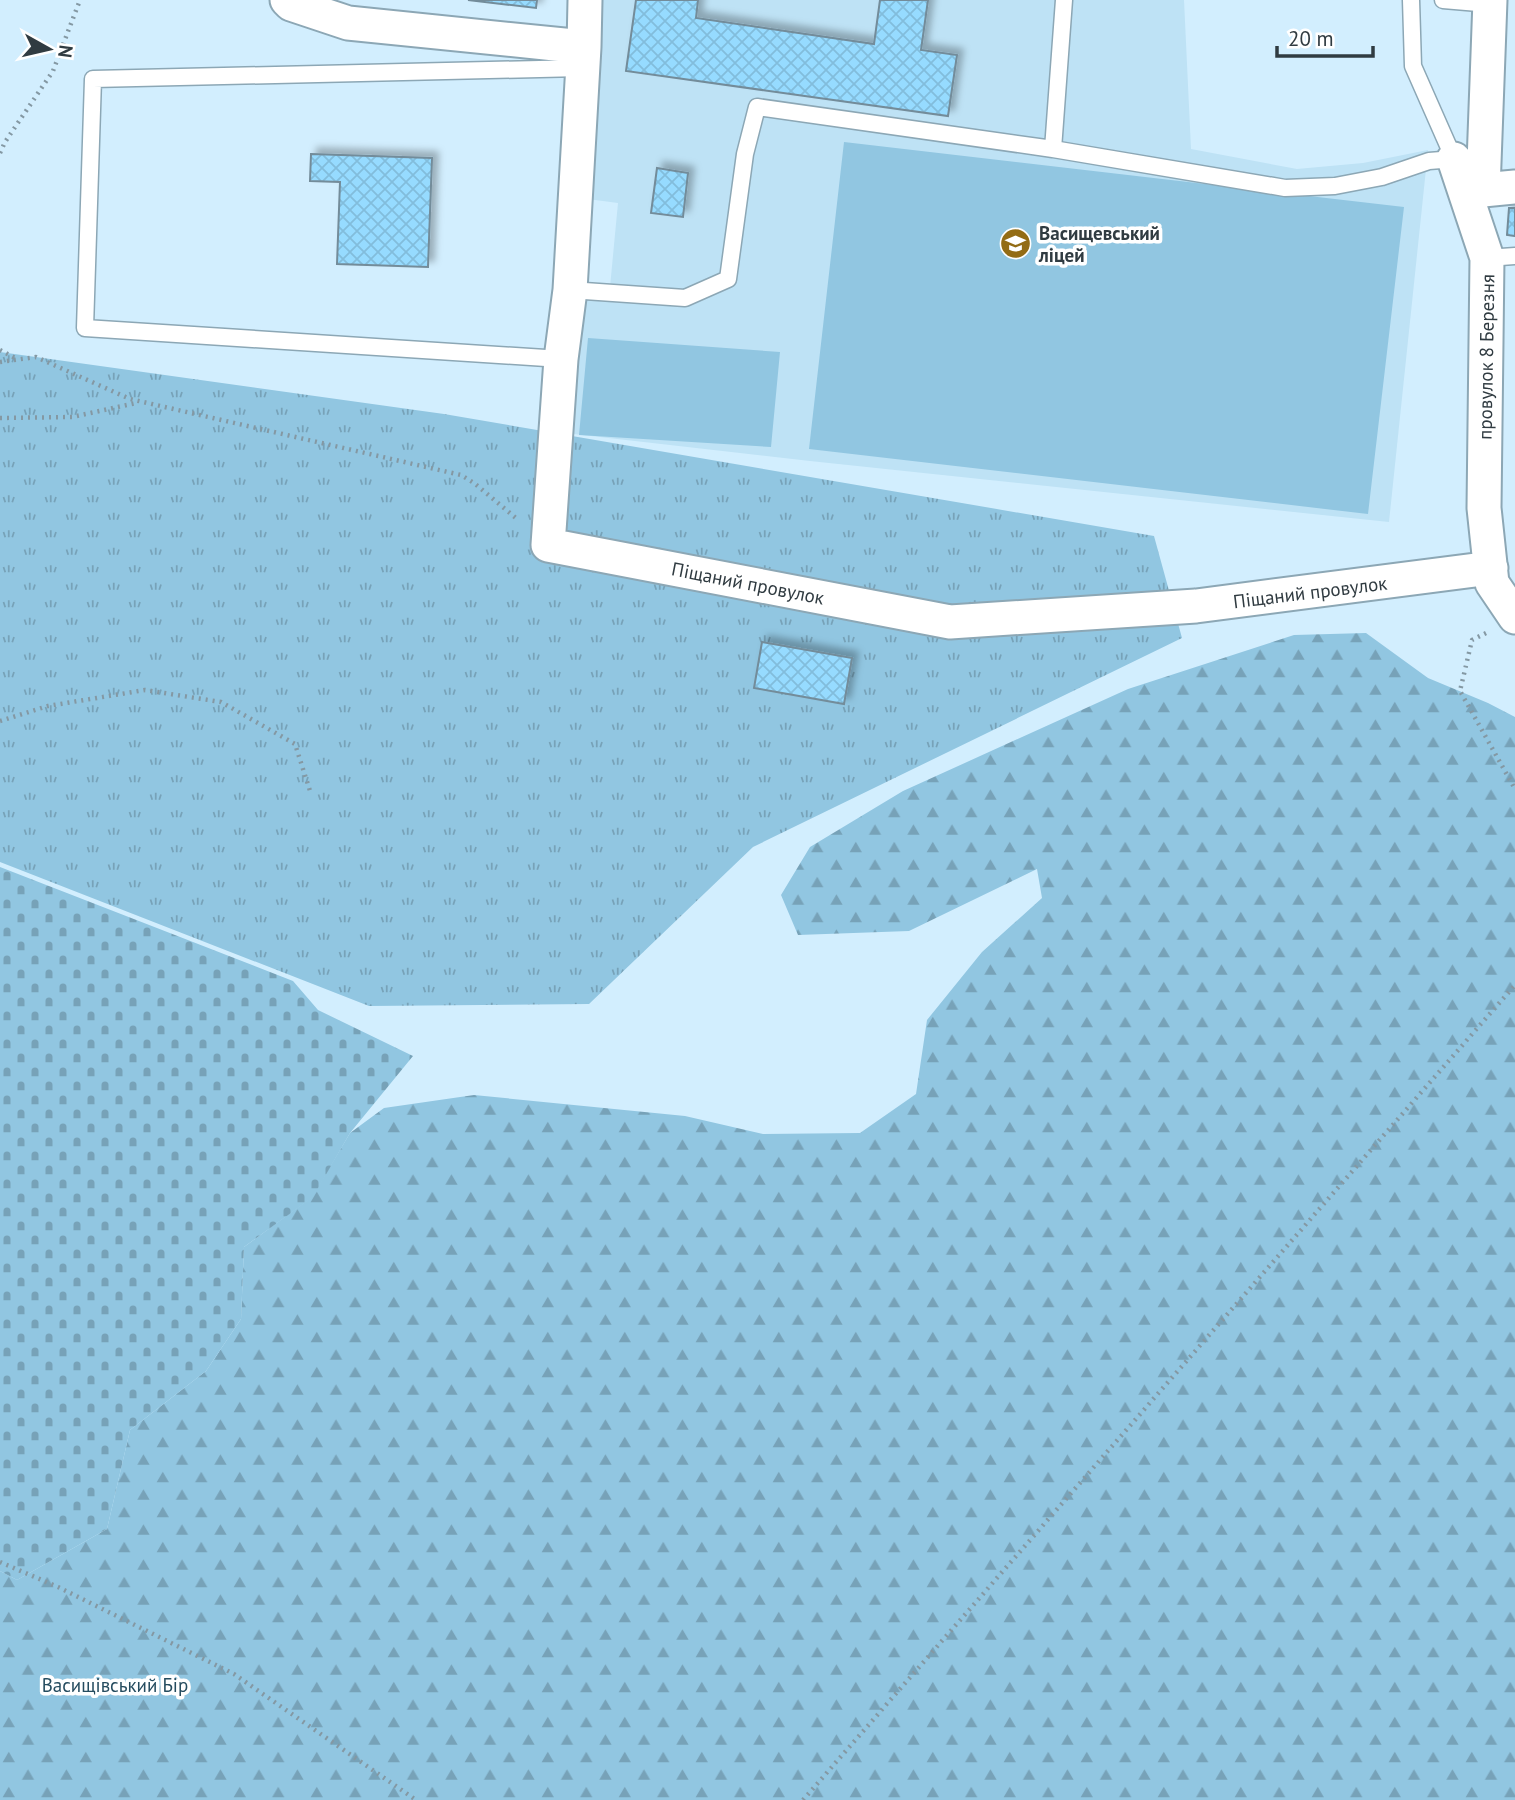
<svg xmlns="http://www.w3.org/2000/svg" width="1515" height="1800" viewBox="0 0 1515 1800" font-family="'PT Sans',sans-serif">
	<defs>
		<pattern id="grass-tufts" width="24" height="20" patternUnits="userSpaceOnUse" patternTransform="scale(1.75)"><rect width="24" height="20" fill="#91c6e1"/><path d="M3 7l-1-3M5 7V3M7 7l1-3M15 17l-1-3M17 17v-4M19 17l1-3" fill="none" stroke="#77a2b8"/></pattern>
		<pattern id="forest-firs" width="22" height="20" patternUnits="userSpaceOnUse" patternTransform="scale(1.75)"><rect width="22" height="20" fill="#91c6e1"/><path d="M5 1l3.5 6h-7zM16 11l3.5 6h-7z" fill="#77a2b8"/></pattern>
		<pattern id="cemetery-stones" width="16" height="16" patternUnits="userSpaceOnUse" patternTransform="scale(1.75)"><rect width="16" height="16" fill="#91c6e1"/><path d="M2 7V4a2 2 0 0 1 4 0v3zM10 15v-3a2 2 0 0 1 4 0v3z" fill="#77a2b8"/></pattern>
		<pattern id="building-cross-hatch" width="8" height="8" patternUnits="userSpaceOnUse" patternTransform="scale(1.75)"><rect width="8" height="8" fill="#96dbff"/><path d="M0 0l8 8M0 8l8-8" fill="none" stroke="#82bddc"/></pattern>
		<filter id="shadow"><feDropShadow dx="6" dy="-6" stdDeviation="3.5" flood-color="#0004"/></filter>
	</defs>
	<rect width="100%" height="100%" fill="#d2eefe"/>
	<path fill="#bee2f5" d="M591,0H1184L1191,149L1297,169L1363,163L1428,150L1389,522L810,461L556,432L575,285L610,287L618,203L580,198Z"/>
	<path fill="url(#grass-tufts)" d="M0,352L444,414L1154,536L1182,638L753,847L589,1004L369,1006L0,862Z"/>
	<path fill="url(#forest-firs)" d="M1366,633L1428,678L1488,703L1515,717V1800H0V1571L17,1580L107,1529L130,1430L206,1371L241,1319L244,1247L312,1197L350,1133L384,1108L474,1095L685,1116L763,1134L860,1133L916,1094L927,1020L982,952L1042,898L1037,869L909,931L798,935L781,895L810,847L903,791L1128,689L1294,635Z"/>
	<path fill="url(#cemetery-stones)" d="M0,867L293,981L318,1010L413,1056L350,1133L313,1197L244,1247L241,1319L206,1371L130,1430L107,1529L17,1580L0,1571Z"/>
	<path fill="#91c6e1" d="M844,142L1404,207L1368,514L809,449Z
		M588,338L780,352L771,447L579,435Z"/>
	<path fill="url(#building-cross-hatch)" stroke="#738c9a" stroke-width="2" filter="url(#shadow)" d="M468,0H537L536,8Z
		M636,0H698L696,18L874,44L880,0H928L921,50L957,55L948,116L626,71Z
		M311,154L432,158L428,267L337,264L340,182L310,181Z
		M657,168L688,173L683,217L651,213Z
		M1509,208H1515V236L1507,235Z
		M762,642L852,658L844,704L754,688Z"/>
	<g fill="none" stroke-linecap="round" stroke-linejoin="round">
		<defs>
			<path id="lane" d="M1443,0L1490,4
				M1053,149L1064,0
				M1487,258L1515,256
				M570,290L685,298L728,279L745,154L757,107L1053,149L1285,188L1335,186L1382,177L1429,161L1454,159L1413,66L1411,0
				M561,359L85,328L93,79L582,68"/>
			<path id="street" d="M287,0L291,4L348,23L584,47
				M585,0L584,47L570,290L561,359L548,545L950,622L1196,606L1491,568
				M1490,0L1483,190L1454,159L1487,258L1484,508L1492,583L1515,617
				M1483,190L1515,187"/>
		</defs>
		<use href="#lane" stroke="#8ca7b5" stroke-width="19"/>
		<use href="#street" stroke="#8ca7b5" stroke-width="37"/>
		<path stroke="#8498a3" stroke-width="4.5" stroke-dasharray="2 5" stroke-linecap="butt" d="M0,153L5,142L53,71L80,0
			M0,350L15,358
			M0,362L36,357L130,399L461,475L474,483L517,519
			M0,418L72,417L136,403
			M1486,633L1472,640L1460,691L1515,789
			M0,721L48,706L145,690L221,702L295,744L311,794
			M0,1562L58,1587L234,1674L416,1800
			M803,1800L1515,985"/>
		<use href="#lane" stroke="#fff" stroke-width="16"/>
		<use href="#street" stroke="#fff" stroke-width="33"/>
	</g>
	<defs>
		<symbol id="school-disc" viewBox="-11 -11 22 22"><circle r="9.5" fill="#936c15" stroke="#fff"/><path d="M0-5L7-2L0 1L-7-2ZM-4 1L0 2.5L4 1V4Q0 6-4 4Z" fill="#fff"/></symbol>
	</defs>
	<g fill-rule="evenodd">
		<use href="#school-disc" x="998" y="226" width="35" height="35"/>
	</g>
	<g text-anchor="middle" stroke-width="7" stroke-linejoin="round" paint-order="stroke">
		<g font-size="19" font-weight="bold" fill="#303b41" stroke="#fff" text-anchor="start">
			<text x="1039" y="240">Васищевський<tspan x="1039" dy="22">ліцей</tspan></text>
		</g>
		<g font-size="19" fill="#303b41" stroke="#fff">
			<text transform="translate(1486 357) rotate(-89)" y="7">провулок 8 Березня</text>
			<text transform="translate(748 583) rotate(11)" y="7">Піщаний провулок</text>
			<text transform="translate(1310 592) rotate(-7)" y="7">Піщаний провулок</text>
		</g>
		<g font-size="19" fill="#254c5f" stroke="#fff">
			<text x="115" y="1692">Васищівський Бір</text>
		</g>
	</g>
	<g transform="translate(49 49) rotate(98)" stroke="#ffffff" stroke-width="5" paint-order="stroke">
	<path d="M0-5L12 26L0 18L-12 26Z" fill="#303b41"/>
	<text y="-10" font-size="19" font-weight="bold" text-anchor="middle" fill="#303b41">N</text>
	</g>
	<path d="M1277 46v10h96v-10" fill="none" stroke="#303b41" stroke-width="3.5"/>
	<text x="1288" y="46" font-size="21" fill="#303b41" stroke="#ffffff" stroke-width="5" paint-order="stroke">20 m</text>
</svg>
